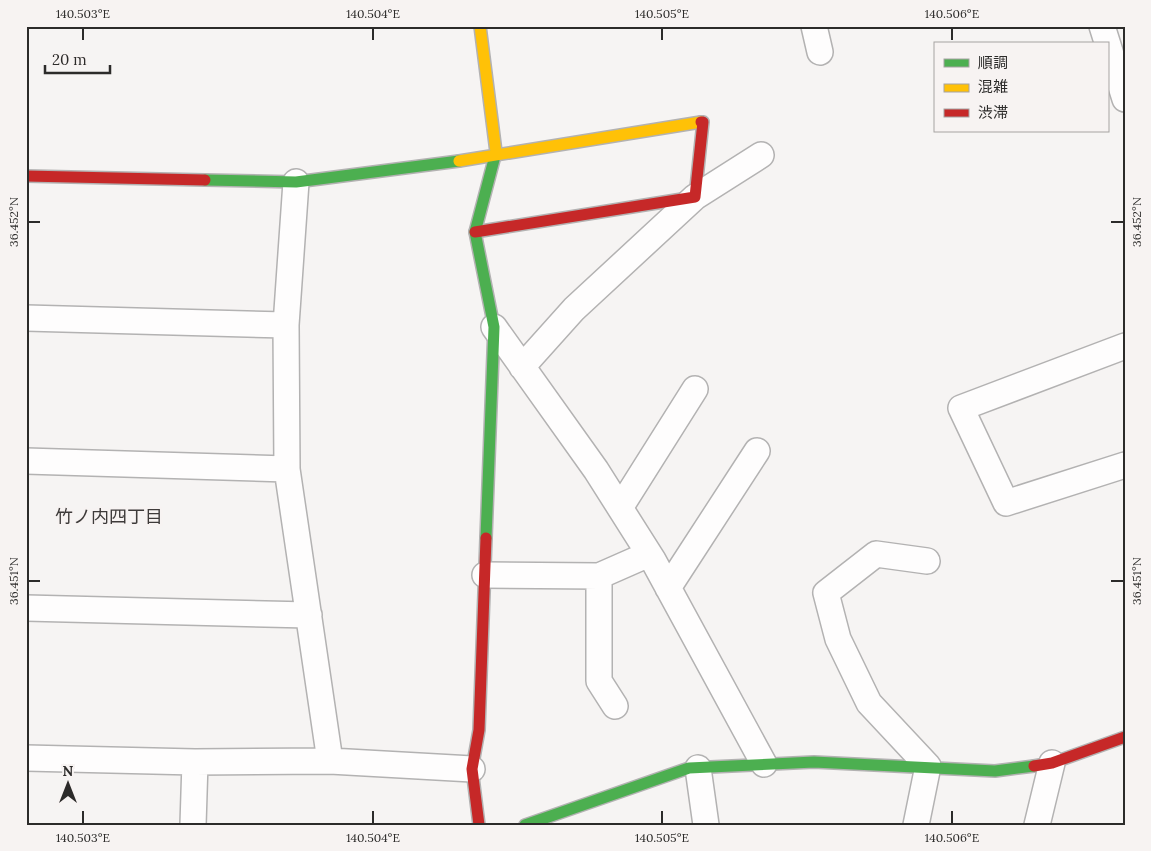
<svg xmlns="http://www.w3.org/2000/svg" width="1151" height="851" viewBox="0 0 1151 851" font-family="Lora,'Noto Sans JP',serif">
	<rect width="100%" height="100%" fill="#f6f4f3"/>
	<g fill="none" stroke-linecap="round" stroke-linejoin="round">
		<defs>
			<path id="street" d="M814,26L820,52
				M1102,26L1125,99
				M296,182L286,325L287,469L330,761
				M26,318L286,325
				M494,327L596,470L653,560L764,764
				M1125,346L961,408L1006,503L1125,465
				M522,367L574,309L695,197L761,155
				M26,461L287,469
				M620,508L695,389
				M485,575L599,576L649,554
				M599,576V681L615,706
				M668,588L757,451
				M26,608L309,615
				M26,758L195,762L330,761L472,769
				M698,768L706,825
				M193,825L195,762
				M916,825L928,766L869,703L838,639L826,593L876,554L927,561
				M1037,825L1052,763"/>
			<path id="fast" d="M205,180L296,182L459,161
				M486,538L494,327L475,232L496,152
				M525,825L689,768L814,762L995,771L1034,766"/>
			<path id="slow" d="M480,26L496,152
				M459,161L701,122"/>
			<path id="jam" d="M26,176L205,180
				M475,232L695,197L703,122H701
				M1034,766L1052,763L1125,737
				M479,825L472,769L479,730L486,538"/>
		</defs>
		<use href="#street" stroke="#b3b2b2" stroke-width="28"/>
		<use href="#fast" stroke="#b3b2b2" stroke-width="14"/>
		<use href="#slow" stroke="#b3b2b2" stroke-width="14"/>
		<use href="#jam" stroke="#b3b2b2" stroke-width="14"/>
		<use href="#street" stroke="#fefdfd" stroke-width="25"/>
		<use href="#fast" stroke="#4caf50" stroke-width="11"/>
		<use href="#slow" stroke="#ffc107" stroke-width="11"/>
		<use href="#jam" stroke="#c62828" stroke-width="11"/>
	</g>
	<path fill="none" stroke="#2c2b2a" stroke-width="2" d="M83,28V40M373,28V40M662,28V40M952,28V40M28,222H40M1111,222H1124M28,581H40M1111,581H1124M83,811V824M373,811V824M662,811V824M952,811V824"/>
	<g text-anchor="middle" stroke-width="5" stroke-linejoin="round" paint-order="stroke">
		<g font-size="18" fill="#3e3b3a" stroke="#f7f3f2">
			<text x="109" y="523">竹ノ内四丁目</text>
		</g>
	</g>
	<rect width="1151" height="851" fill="none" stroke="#f7f3f2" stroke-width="55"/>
	<rect x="934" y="42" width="175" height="90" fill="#f7f3f2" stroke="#a6a3a2"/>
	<rect x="944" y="59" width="25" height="8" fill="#4caf50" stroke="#a6a3a2"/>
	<text x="978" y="68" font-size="15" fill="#2c2b2a">順調</text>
	<rect x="944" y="84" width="25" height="8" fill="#ffc107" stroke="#a6a3a2"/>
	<text x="978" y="92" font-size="15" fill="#2c2b2a">混雑</text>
	<rect x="944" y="109" width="25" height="8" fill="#c62828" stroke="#a6a3a2"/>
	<text x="978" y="118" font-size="15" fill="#2c2b2a">渋滞</text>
	<g transform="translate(68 784)" stroke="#f7f3f2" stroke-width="4" paint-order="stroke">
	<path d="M0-4L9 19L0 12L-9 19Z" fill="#2c2b2a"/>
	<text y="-8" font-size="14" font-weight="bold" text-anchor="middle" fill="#2c2b2a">N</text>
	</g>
	<path d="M45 65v8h65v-8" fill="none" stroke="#2c2b2a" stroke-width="2.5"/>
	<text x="52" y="65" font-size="15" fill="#2c2b2a" stroke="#f7f3f2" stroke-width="4" paint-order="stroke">20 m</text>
	<rect x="28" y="28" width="1096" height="796" fill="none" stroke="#2c2b2a" stroke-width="2"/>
	<g font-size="12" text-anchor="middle" fill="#2c2b2a">
		<text x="83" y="18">140.503°E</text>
		<text x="373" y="18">140.504°E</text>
		<text x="662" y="18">140.505°E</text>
		<text x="952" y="18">140.506°E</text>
		<text transform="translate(14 222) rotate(-90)" y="4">36.452°N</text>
		<text transform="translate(1137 222) rotate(-90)" y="4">36.452°N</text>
		<text transform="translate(14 581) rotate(-90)" y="4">36.451°N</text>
		<text transform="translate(1137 581) rotate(-90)" y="4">36.451°N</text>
		<text x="83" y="842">140.503°E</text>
		<text x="373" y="842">140.504°E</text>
		<text x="662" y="842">140.505°E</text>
		<text x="952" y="842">140.506°E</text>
	</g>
</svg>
